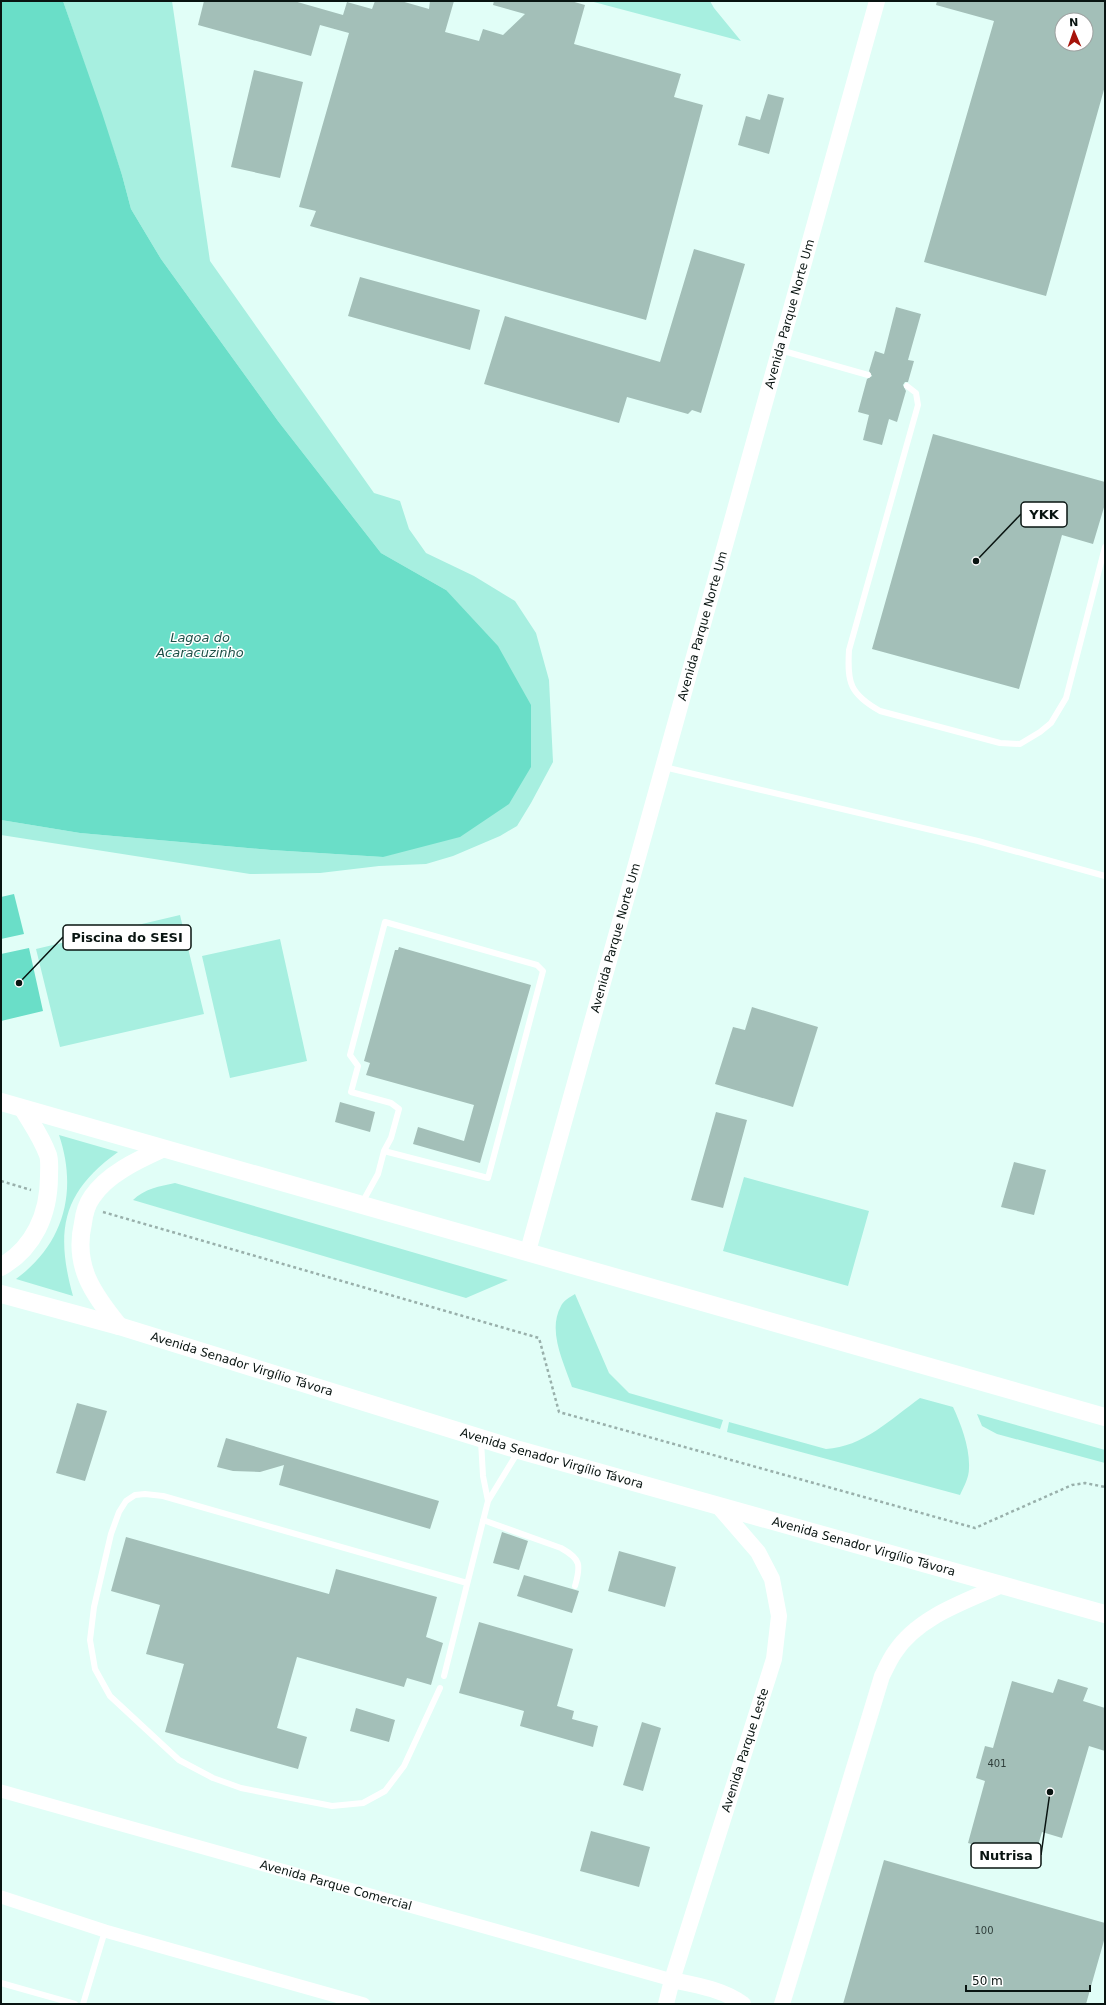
<svg xmlns="http://www.w3.org/2000/svg" width="1106" height="2005" viewBox="0 0 1106 2005" font-family="'DejaVu Sans',sans-serif">
	<rect width="100%" height="100%" fill="#e1fef7"/>
	<path fill="#a7efe0" d="M63,1H172L210,261L374,493L400,501L409,529L426,553L474,576L515,601L536,633L549,680L553,762L531,803L517,826L500,836L453,856L426,864L379,866L320,873L250,874L1,835V820L80,833L271,850L383,857L446,590L381,553L278,421L161,259L131,209L122,175Z
		M590,1H710L714,8L741,41Z
		M180,915L204,1014L60,1047L36,949Z
		M280,939L307,1061L230,1078L202,956Z
		M59,1135L118,1152C62,1192 55,1231 73,1296L16,1279C64,1244 78,1191 59,1135Z
		M744,1177L869,1211L848,1286L723,1251Z
		M175,1183L508,1280L466,1298L133,1200C144,1189 160,1186 175,1183Z
		M575,1294L609,1373L629,1393L723,1420L720,1429L572,1387C564,1363 547,1331 561,1306C563,1301 570,1297 575,1294Z
		M920,1398L953,1407C961,1424 970,1448 969,1468C969,1478 964,1486 960,1495L727,1432L729,1422L826,1449C863,1447 891,1419 920,1398Z
		M977,1414L1105,1450V1463L997,1434L982,1426Z"/>
	<path fill="#6adec8" d="M1,1H63L102,113L122,175L131,209L161,259L278,421L381,553L446,590L498,646L531,705V767L509,804L460,837L383,857L271,850L80,833L1,820Z
		M14,894L24,934L1,939V897Z
		M29,948L43,1011L1,1021V954Z"/>
	<path fill="#a3bfb8" fill-rule="evenodd" d="M204,1H294L343,15L347,2L372,9L375,1H401L429,9L430,1H454L445,32L479,41L483,29L503,35L525,14L493,5L494,1H571L585,5L574,44L681,74L674,97L703,105L646,320L310,226L316,211L299,207L349,33L320,25L311,56L198,25Z
		M937,1H1105V86L1046,296L924,262L994,21L936,5ZM1062,20H1086V44H1062Z
		M254,70L303,82L280,178L231,167Z
		M768,94L784,98L769,154L738,145L746,116L760,120Z
		M694,249L745,264L701,413L692,410L688,414L627,397L619,423L484,384L505,316L660,362Z
		M360,277L480,310L470,350L348,316Z
		M896,307L921,314L908,360L914,361L908,382H905L903,385L906,391L897,422L889,419L882,445L863,440L869,415L858,412L867,379L872,376L869,371L875,351L884,354Z
		M933,434L1105,482V504L1093,544L1062,535L1019,689L872,649Z
		M399,947L531,985L480,1163L413,1144L418,1127L464,1141L474,1105L366,1075L370,1063L364,1061L395,950H398Z
		M752,1007L818,1027L793,1107L715,1084L733,1027L745,1030Z
		M340,1102L375,1112L370,1132L335,1122Z
		M716,1112L747,1120L723,1208L691,1200Z
		M1014,1162L1046,1170L1034,1215L1001,1207Z
		M77,1403L107,1411L85,1481L56,1473Z
		M226,1438L439,1501L430,1529L279,1485L284,1465L260,1472L233,1471L217,1467Z
		M502,1532L528,1541L519,1570L493,1563Z
		M126,1537L329,1594L336,1569L437,1597L426,1637L443,1643L431,1685L407,1678L404,1687L297,1657L277,1728L307,1737L298,1769L165,1732L184,1664L146,1654L160,1605L111,1591Z
		M619,1551L676,1567L665,1607L608,1591Z
		M524,1575L579,1591L572,1613L517,1596Z
		M479,1622L573,1649L557,1706L574,1711L572,1719L598,1726L593,1747L520,1726L524,1711L459,1693Z
		M1058,1679L1088,1688L1083,1701L1105,1708V1751L1089,1746L1062,1838L1042,1832L1033,1862L968,1843L985,1781L976,1778L985,1746L993,1748L1012,1681L1053,1693Z
		M356,1708L395,1720L389,1742L350,1731Z
		M642,1722L661,1728L643,1791L623,1785Z
		M591,1831L650,1847L639,1887L580,1871Z
		M884,1860L1105,1923V1937L1086,2004H843Z"/>
	<g fill="none" stroke-linecap="round" stroke-linejoin="round">
		<path stroke="#99b0ab" stroke-width="2.5" stroke-dasharray="3 3" stroke-linecap="butt" d="M1,1181L31,1190
			M103,1212L539,1338L559,1412L975,1528L1072,1485L1085,1483L1105,1487"/>
		<path stroke="#fff" stroke-width="6" d="M780,350L868,375
			M907,386L916,393L918,405L849,650C847,683 850,694 880,711L1000,743L1020,744L1040,732L1051,723L1066,698L1105,547
			M664,767L978,841L1105,876
			M362,1203L378,1174L384,1151L391,1138L399,1109L391,1103L351,1092L358,1066L350,1055L385,922L537,965L543,971L488,1178L384,1151
			M481,1441L483,1476L488,1501
			M483,1520L561,1548C581,1559 581,1565 575,1586
			M444,1676L488,1501L518,1452
			M440,1688L404,1766L385,1791L363,1803L332,1806L241,1788L213,1778L179,1760L110,1696L95,1669L90,1640L94,1607L111,1534L119,1512L126,1501L135,1495L145,1494L163,1496L467,1583
			M1,1983L75,2004
			M83,2004L105,1931"/>
		<g stroke="#fff" stroke-width="13">
			<path id="s1" d="M1,1791L672,1980"/>
			<path d="M1,1897L105,1931L364,2004"/>
		</g>
		<g stroke="#fff" stroke-width="16">
			<path id="s2" d="M528,1251L877,1"/>
			<path d="M672,1980C696,1985 722,1989 743,2004"/>
			<path id="s3" d="M666,2004L672,1980L774,1659L779,1616L772,1579L758,1552L719,1507"/>
			<path d="M782,2004L882,1676C886,1668 890,1659 895,1652C918,1617 964,1602 1000,1586"/>
		</g>
		<g stroke="#fff" stroke-width="18">
			<path d="M1,1102L1105,1417"/>
			<path d="M1,1267C34,1248 49,1214 49,1176C49,1170 50,1161 48,1155C42,1138 32,1124 23,1109"/>
			<path id="s4" d="M1,1294L119,1326L519,1450L1105,1614"/>
			<path d="M119,1326C93,1294 73,1266 83,1223C84,1215 87,1204 92,1197C107,1174 138,1160 162,1149"/>
		</g>
	</g>
	<g text-anchor="middle" stroke-width="3" stroke-linejoin="round" paint-order="stroke">
		<g font-size="10" fill="#303f3b">
			<text x="997" y="1767">401</text>
			<text x="984" y="1934">100</text>
		</g>
		<g font-size="12" fill="#091411" stroke="#fff">
			<text dy="4" stroke="none"><textPath href="#s2" startOffset="973">Avenida Parque Norte Um</textPath></text>
			<text dy="4" stroke="none"><textPath href="#s2" startOffset="649">Avenida Parque Norte Um</textPath></text>
			<text dy="4" stroke="none"><textPath href="#s2" startOffset="325">Avenida Parque Norte Um</textPath></text>
			<text dy="4" stroke="none"><textPath href="#s4" startOffset="251">Avenida Senador Virgílio Távora</textPath></text>
			<text dy="4" stroke="none"><textPath href="#s4" startOffset="575">Avenida Senador Virgílio Távora</textPath></text>
			<text dy="4" stroke="none"><textPath href="#s4" startOffset="899">Avenida Senador Virgílio Távora</textPath></text>
			<text dy="4" stroke="none"><textPath href="#s3" startOffset="266">Avenida Parque Leste</textPath></text>
			<text dy="4" stroke="none"><textPath href="#s1" startOffset="348">Avenida Parque Comercial</textPath></text>
		</g>
		<g font-size="13" font-style="italic" fill="#1d5047" stroke="#fff">
			<text x="200" y="642">Lagoa do<tspan x="200" dy="15">Acaracuzinho</tspan></text>
		</g>
	</g>
	<path fill="none" stroke="#091411" stroke-width="1.5" d="M976 561L1021 514M19 983L63 937M1050 1792L1041 1855"/>
	<g fill="#091411" stroke="#fff" stroke-width="1.5">
		<circle cx="976" cy="561" r="4"/>
		<circle cx="19" cy="983" r="4"/>
		<circle cx="1050" cy="1792" r="4"/>
	</g>
	<g fill="#fff" stroke="#091411" stroke-width="1.5">
		<rect x="1021" y="502" width="46" height="25" rx="4"/>
		<rect x="63" y="925" width="128" height="25" rx="4"/>
		<rect x="971" y="1843" width="70" height="25" rx="4"/>
	</g>
	<g font-size="13" text-anchor="middle" font-weight="bold" fill="#091411">
		<text x="1044" y="519">YKK</text>
		<text x="127" y="942">Piscina do SESI</text>
		<text x="1006" y="1860">Nutrisa</text>
	</g>
	<rect width="1106" height="2005" fill="none" stroke="#091411" stroke-width="4"/>
	<g transform="translate(1074 32) rotate(358)"><circle r="19" fill="#ffffff" stroke="#9da1a0"/>
	<path d="M0-3L7 15L0 10L-7 15Z" fill="#a6130a"/>
	<text y="-6" font-size="11" font-weight="bold" text-anchor="middle" fill="#091411">N</text>
	</g>
	<path d="M966 1985v6h124v-6" fill="none" stroke="#091411" stroke-width="2"/>
	<text x="972" y="1985" font-size="12" fill="#091411" stroke="#ffffff" stroke-width="3" paint-order="stroke">50 m</text>
</svg>
